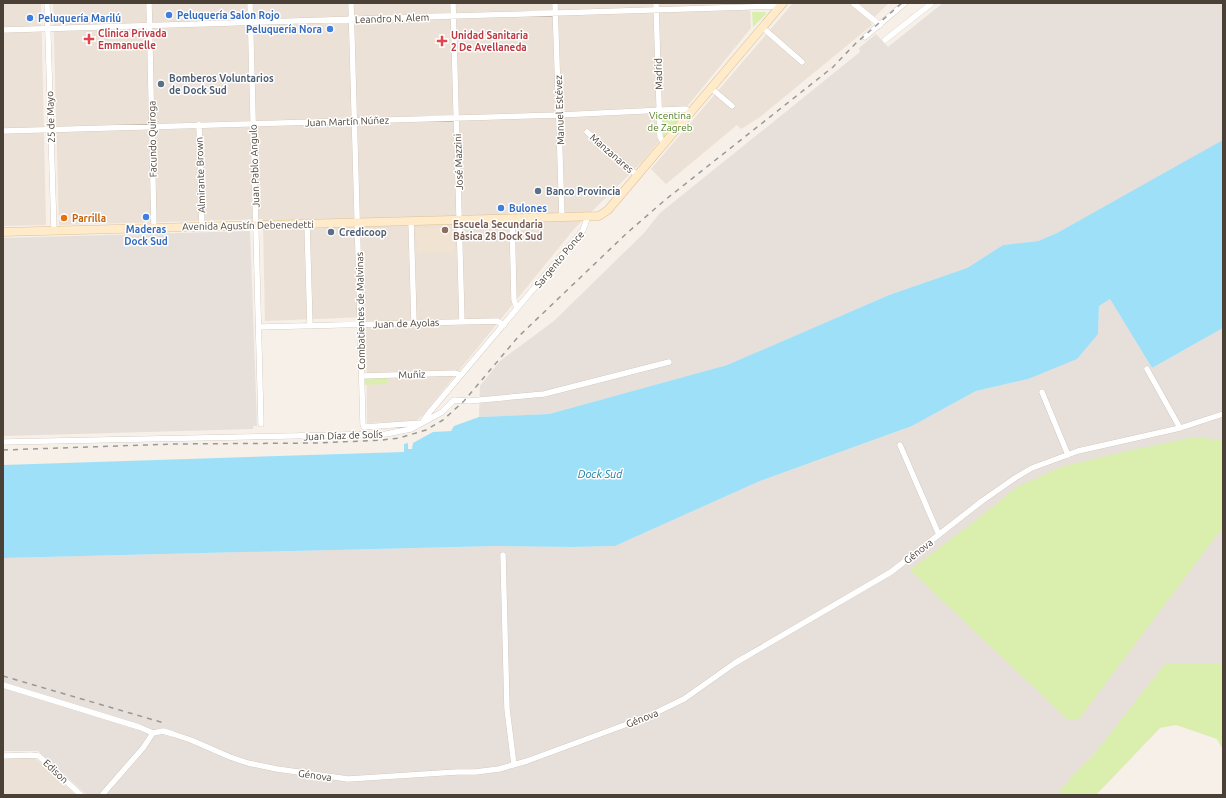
<svg xmlns="http://www.w3.org/2000/svg" width="1226" height="798" viewBox="0 0 1226 798" font-family="Ubuntu,sans-serif">
	<rect width="100%" height="100%" fill="#f6f0e9"/>
	<path fill="#ebe1d6" d="M3,3H41L46,225L3,226Z
		M53,3H750L751,28L642,162L574,229L423,415L416,421L367,423L366,317L265,321L263,219L59,225Z
		M793,3H889L870,21L872,25L760,117L741,129L737,125L666,184L651,169Z
		M33,756L76,795H3V759Z"/>
	<path fill="#e6dfda" d="M943,3H1223V141L1057,233L1038,241L1003,245L967,268L889,295L727,365L549,414L479,417L480,386L500,361L554,321L644,233L660,213L860,52L859,48L876,34L888,47Z
		M250,231L257,426H253V429L3,436V238Z
		M1110,299L1152,368L1223,328V668L1163,669L1061,795H87L38,751H3V558L497,546L572,547L615,546L760,481L912,426L976,391L1028,379L1098,334L1099,306Z"/>
	<path fill="#f1e3d1" d="M453,227L454,252L417,253L416,228Z"/>
	<path fill="#daefad" d="M752,12H766V14L753,27Z
		M687,109L664,144L661,139L659,110Z
		M387,375V384L362,385V376Z
		M1195,437L1223,440V527L1079,719H1067L910,570L976,520L1017,487L1061,467L1127,451Z
		M1165,664H1223V750L1217,739L1176,725L1160,728L1098,793L1095,795H1057L1075,773L1091,758Z"/>
	<path fill="#9fe0f9" d="M1223,140V328L1152,368L1110,299L1099,306L1098,334L1077,359L1028,379L976,391L912,426L760,481L615,546L572,547L497,546L3,558V465L404,452V444L408,443V449H412L413,443L433,432L451,431L454,426L479,417L549,414L727,365L889,295L967,268L1003,245L1038,241L1057,233Z"/>
	<g fill="none" stroke-linecap="round" stroke-linejoin="round">
		<defs>
			<path id="minor" d="M47,3L54,231
				M149,3L154,228
				M250,3L261,424
				M351,3L363,425L364,427L421,423
				M453,3L462,322
				M555,3L562,217
				M656,3L660,137L664,144
				M853,3L880,25
				M762,27L802,62
				M3,30L780,6
				M865,37L905,3
				M885,40L932,3
				M711,88L732,106
				M199,125L202,226
				M3,131L559,115L685,109L691,112
				M587,132L637,175
				M512,218L514,300L517,308
				M411,221L414,322
				M307,224L310,326
				M259,327L497,321L504,325
				M1147,369L1180,428
				M362,376L455,373L461,375
				M1042,392L1068,455
				M422,423L428,414L461,375L583,230L588,216
				M3,442L386,434L411,429L442,412L454,400L469,401L544,394L669,362
				M900,445L939,535
				M503,555L507,709L514,765
				M3,685L139,727L153,733L163,731L173,734L191,740L230,757L248,763L277,769L348,779L457,772H475L499,769L527,761L649,716L684,699L735,663L891,572L982,501L1015,478L1032,468L1078,451L1180,428L1223,414
				M3,756L31,755L39,756L81,795
				M102,795L143,748L153,733"/>
			<path id="secondary" d="M3,232L599,216L608,210L783,3"/>
		</defs>
		<use href="#minor" stroke="#c6b9ad" stroke-width="6"/>
		<use href="#secondary" stroke="#dec195" stroke-width="9"/>
		<use href="#minor" stroke="#fff" stroke-width="5.5"/>
		<use href="#secondary" stroke="#ffebca" stroke-width="8"/>
		<path stroke="#989898" stroke-width="1.5" stroke-dasharray="5 5" stroke-linecap="butt" d="M3,450L174,444L319,443L382,440L399,438L426,430L443,420L464,401L518,337L627,233L665,200L833,67L855,44L902,3
			M3,676L164,723"/>
	</g>
	<g fill="#3f7fe0" stroke="#fff" stroke-width="1.5">
		<circle cx="169" cy="15" r="4"/>
		<circle cx="30" cy="18" r="4"/>
		<circle cx="330" cy="29" r="4"/>
		<circle cx="501" cy="208" r="4"/>
		<circle cx="146" cy="217" r="4"/>
	</g>
	<g fill="#e0444e" stroke="#fff" stroke-width="1.5">
		<path d="M87 33h4v4h4v4h-4v4h-4v-4h-4v-4h4z"/>
		<path d="M440 35h4v4h4v4h-4v4h-4v-4h-4v-4h4z"/>
	</g>
	<g fill="#5c6f8a" stroke="#fff" stroke-width="1.5">
		<circle cx="161" cy="84" r="4"/>
		<circle cx="538" cy="191" r="4"/>
		<circle cx="331" cy="232" r="4"/>
	</g>
	<circle fill="#e8710a" stroke="#fff" stroke-width="1.5" cx="64" cy="218" r="4"/>
	<circle fill="#8d6e63" stroke="#fff" stroke-width="1.5" cx="445" cy="230" r="4"/>
	<g text-anchor="middle" stroke-width="3" stroke-linejoin="round" paint-order="stroke">
		<g font-size="10" font-weight="bold" fill="#366cbe" stroke="#fff" text-anchor="start">
			<text x="177" y="19">Peluquería Salon Rojo</text>
			<text x="38" y="22">Peluquería Marilú</text>
			<text x="322" y="33" text-anchor="end">Peluquería Nora</text>
			<text x="509" y="212">Bulones</text>
			<text x="146" y="233" text-anchor="middle">Maderas<tspan x="146" dy="12">Dock Sud</tspan></text>
		</g>
		<g font-size="10" fill="#4b4036" stroke="#fff">
			<text transform="translate(392 18) rotate(-2)" y="4">Leandro N. Alem</text>
			<text transform="translate(658 74) rotate(-92)" y="4">Madrid</text>
			<text transform="translate(559 110) rotate(-92)" y="4">Manuel Estévez</text>
			<text transform="translate(50 117) rotate(-92)" y="4">25 de Mayo</text>
			<text transform="translate(347 121) rotate(-2)" y="4">Juan Martín Núñez</text>
			<text transform="translate(152 139) rotate(-91)" y="4">Facundo Quiroga</text>
			<text transform="translate(612 153) rotate(41)" y="4">Manzanares</text>
			<text transform="translate(458 162) rotate(-92)" y="4">José Mazzini</text>
			<text transform="translate(254 166) rotate(-92)" y="4">Juan Pablo Angulo</text>
			<text transform="translate(200 175) rotate(-92)" y="4">Almirante Brown</text>
			<text transform="translate(248 225) rotate(-1)" y="4">Avenida Agustín Debenedetti</text>
			<text transform="translate(559 259) rotate(-50)" y="4">Sargento Ponce</text>
			<text transform="translate(360 311) rotate(-91)" y="4">Combatientes de Malvinas</text>
			<text transform="translate(406 323) rotate(-2)" y="4">Juan de Ayolas</text>
			<text transform="translate(412 374) rotate(-2)" y="4">Muñiz</text>
			<text transform="translate(343 435) rotate(-2)" y="4">Juan Díaz de Solís</text>
			<text transform="translate(918 551) rotate(-38)" y="4">Génova</text>
			<text transform="translate(642 718) rotate(-21)" y="4">Génova</text>
			<text transform="translate(56 771) rotate(43)" y="4">Edison</text>
			<text transform="translate(315 775) rotate(8)" y="4">Génova</text>
		</g>
		<g font-size="10" font-weight="bold" fill="#be3a42" stroke="#fff" text-anchor="start">
			<text x="98" y="37">Clinica Privada<tspan x="98" dy="12">Emmanuelle</tspan></text>
			<text x="451" y="39">Unidad Sanitaria<tspan x="451" dy="12">2 De Avellaneda</tspan></text>
		</g>
		<g font-size="10" font-weight="bold" fill="#4e5e75" stroke="#fff" text-anchor="start">
			<text x="169" y="82">Bomberos Voluntarios<tspan x="169" dy="12">de Dock Sud</tspan></text>
			<text x="546" y="195">Banco Provincia</text>
			<text x="339" y="236">Credicoop</text>
		</g>
		<g font-size="10" fill="#517f20" stroke="#fff">
			<text x="670" y="119">Vicentina<tspan x="670" dy="12">de Zagreb</tspan></text>
		</g>
		<g font-size="10" font-weight="bold" fill="#c56008" stroke="#fff" text-anchor="start">
			<text x="72" y="222">Parrilla</text>
		</g>
		<g font-size="10" font-weight="bold" fill="#785e54" stroke="#fff" text-anchor="start">
			<text x="453" y="228">Escuela Secundaria<tspan x="453" dy="12">Básica 28 Dock Sud</tspan></text>
		</g>
		<g font-size="11" font-style="italic" fill="#1e7ba1" stroke="#fff">
			<text x="600" y="478">Dock Sud</text>
		</g>
	</g>
	<rect width="1226" height="798" fill="none" stroke="#4b4036" stroke-width="8"/>
</svg>
